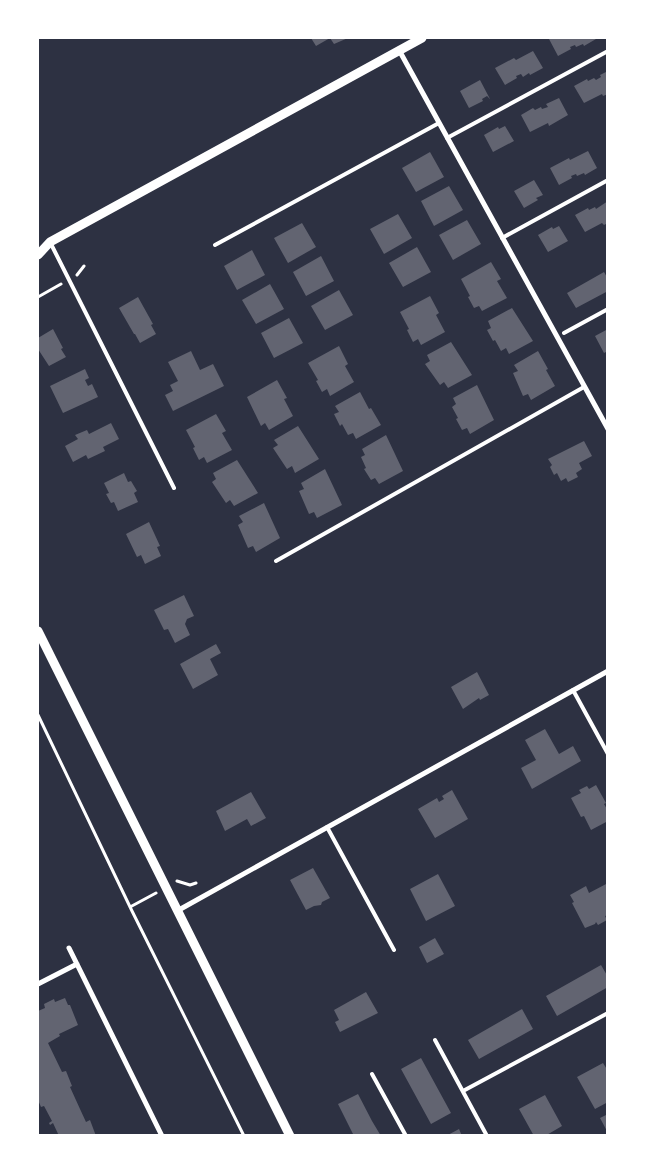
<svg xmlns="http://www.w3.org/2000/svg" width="645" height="1173" viewBox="0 0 645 1173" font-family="'Asap Condensed',sans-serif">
	<rect width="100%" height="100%" fill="#2d3142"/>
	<path fill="#626471" d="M311,38H348L334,44L330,38L316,46Z
		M551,38H596V39L584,46L583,44L576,47L575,45L570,47L571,49L558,56L549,39Z
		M533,51L543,68L530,75L529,73L523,77L521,74L516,76L517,78L505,85L495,68L514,58L516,60Z
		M608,71V94L603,96L602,94L584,103L574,86L587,79L588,81L594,78L596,80L601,77L600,75Z
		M480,80L490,99L487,96L482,99L483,101L469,108L460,91Z
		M559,98L568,115L549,126L548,123L530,132L521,115L533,108L535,110L541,107L542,109L548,107L546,104Z
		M505,126L514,141L493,152L484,135L498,127L499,129Z
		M588,151L597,168L585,175L584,173L577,176L576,174L571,176L572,178L559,185L550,168L569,158L570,160Z
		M430,152L444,177L416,192L402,168Z
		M534,180L543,195L536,198L538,200L524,208L514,191Z
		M449,186L463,210L434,226L421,201Z
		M608,201V223L604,225L602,223L585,232L575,215L588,208L589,210L595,207L596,209Z
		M398,214L412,238L384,254L370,229Z
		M467,220L481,244L453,260L439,235Z
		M302,223L316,247L288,263L274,238Z
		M559,226L568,241L548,252L538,235L552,227L553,229Z
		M417,247L431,272L403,287L389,263Z
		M252,250L265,275L237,290L224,266Z
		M321,256L334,281L306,296L293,272Z
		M491,262L501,279L497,281L507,298L482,311L479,306L474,308L468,297L470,296L461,279Z
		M604,272L608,279V291L576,308L567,293Z
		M270,284L284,309L256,324L242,300Z
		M339,290L353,315L325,330L311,306Z
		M430,296L439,313L436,315L445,332L421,345L418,339L413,342L407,330L409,329L400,312Z
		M138,297L153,324L151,325L156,334L140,343L135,334H134L119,308Z
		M512,308L533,341L509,354L506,348L501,351L495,340L493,341L487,330L491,328L488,321Z
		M289,318L303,343L274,358L261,333Z
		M53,329L63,348L61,349L66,357L49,366L38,349V338Z
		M608,329V351L604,353L595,336Z
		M451,342L472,375L448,388L444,382L440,385L425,364L430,361L427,355Z
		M339,346L348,364L345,366L354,382L330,396L327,389L322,392L316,381L318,380L308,363Z
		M191,351L200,370L213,364L224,386L173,411L165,395L173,391L170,385L178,381L168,362Z
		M538,351L548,369L546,370L555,386L531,400L528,394L523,396L513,373L518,371L514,365Z
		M85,369L89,378L85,380L88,386L92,384L98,397L63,413L50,386Z
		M277,380L287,398L284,399L293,416L269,430L265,423L261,426L247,397Z
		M477,385L494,420L470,434L467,428L462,430L456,419L458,418L452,407L456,404L453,398Z
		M360,392L369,409L371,408L381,425L356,439L353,433L348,435L342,424L340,426L334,414L339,412L335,406Z
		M216,414L226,431L222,433L232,450L207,463L204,457L199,460L193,448L195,447L186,430Z
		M111,423L119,439L103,447L105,451L88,459L86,455L73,462L65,446L78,439L75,435L87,430L89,434Z
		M298,426L319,459L295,473L292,466L287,469L273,448L278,445L274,440Z
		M386,435L403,471L379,484L375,478L371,480L364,469L366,468L361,457L365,455L362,449Z
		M584,441L592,456L579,463L582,469L576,473L578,477L568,482L566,478L561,481L557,473L554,475L550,467L552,465L548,459Z
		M237,460L258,493L234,506L230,500L226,503L212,482L216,479L213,473Z
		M325,469L342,505L317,518L314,512L309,514L299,491L304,489L301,483Z
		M124,473L128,482L131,481L137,491L134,493L138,502L118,511L114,502L111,503L106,494L109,493L104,483Z
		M264,503L280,538L256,552L253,546L248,548L238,525L243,522L239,516Z
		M149,522L160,546L157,547L161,556L145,564L141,555L137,557L126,534Z
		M184,595L194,616L187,619L185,624L190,635L175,643L168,629L164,630L154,610Z
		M216,644L221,653L210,659L218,675L193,689L180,664Z
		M477,672L489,695L480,700L479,698L463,709L451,687Z
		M545,729L559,754L573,746L581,761L532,789L521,768L536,760L525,740Z
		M596,785L606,803L604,804L608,811V821L591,830L584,816L581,817L571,798L581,793L579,790L587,786L589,789Z
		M452,790L468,819L435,838L418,809L437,798L439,802L444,799L442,796Z
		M251,792L266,818L251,826L247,819L225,831L216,811Z
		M313,868L330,898L322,902L321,905L314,906L306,910L290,880Z
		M438,874L455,906L426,921L410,889Z
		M608,883V915L605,916L607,920L598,925L596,922L595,924L585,928L572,903L574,902L570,895L586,886L589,893Z
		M435,938L444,954L427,963L419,947Z
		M601,965L608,977V987L557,1016L546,996Z
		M366,992L378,1013L340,1032L335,1022L339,1020L334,1010Z
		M65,998L68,1005H70L78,1025L59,1034L60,1036L48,1043L62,1072L66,1071L72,1086L70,1087L80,1109L86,1122L90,1120L96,1136H59L53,1123L50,1125L49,1123L52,1121L44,1106L41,1107L38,1100V1011L45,1008L44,1004L54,999L55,1002Z
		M522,1009L533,1029L479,1059L468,1040Z
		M421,1058L451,1113L431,1124L401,1069Z
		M603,1063L608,1071V1102L595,1109L577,1077Z
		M358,1094L372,1121L381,1136H354L338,1104Z
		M545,1095L562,1126L545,1136H534L519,1109Z
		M608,1114V1133L600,1118Z
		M459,1129L462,1136H446Z"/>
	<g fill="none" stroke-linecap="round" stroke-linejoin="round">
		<path stroke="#fff" stroke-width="3" d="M77,275L84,266
			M38,297L61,284
			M38,715L132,911L244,1136
			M177,881L190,885L196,883
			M130,907L156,893"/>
		<path stroke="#fff" stroke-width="4" d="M447,138L608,51
			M502,238L608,180
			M50,242L174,488
			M215,245L439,123
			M564,333L608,309
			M276,561L584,387
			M573,690L608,754
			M327,827L394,950
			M435,1040L487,1136
			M372,1074L406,1136
			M463,1091L608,1013"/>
		<path stroke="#fff" stroke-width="5" d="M399,50L608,429
			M177,911L608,671
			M69,948L162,1136
			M38,984L77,964"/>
		<path stroke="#fff" stroke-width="9" d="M38,255L50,242L422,38
			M38,631L290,1136"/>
	</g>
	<rect width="645" height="1173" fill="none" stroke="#ffffff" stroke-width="78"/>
</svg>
